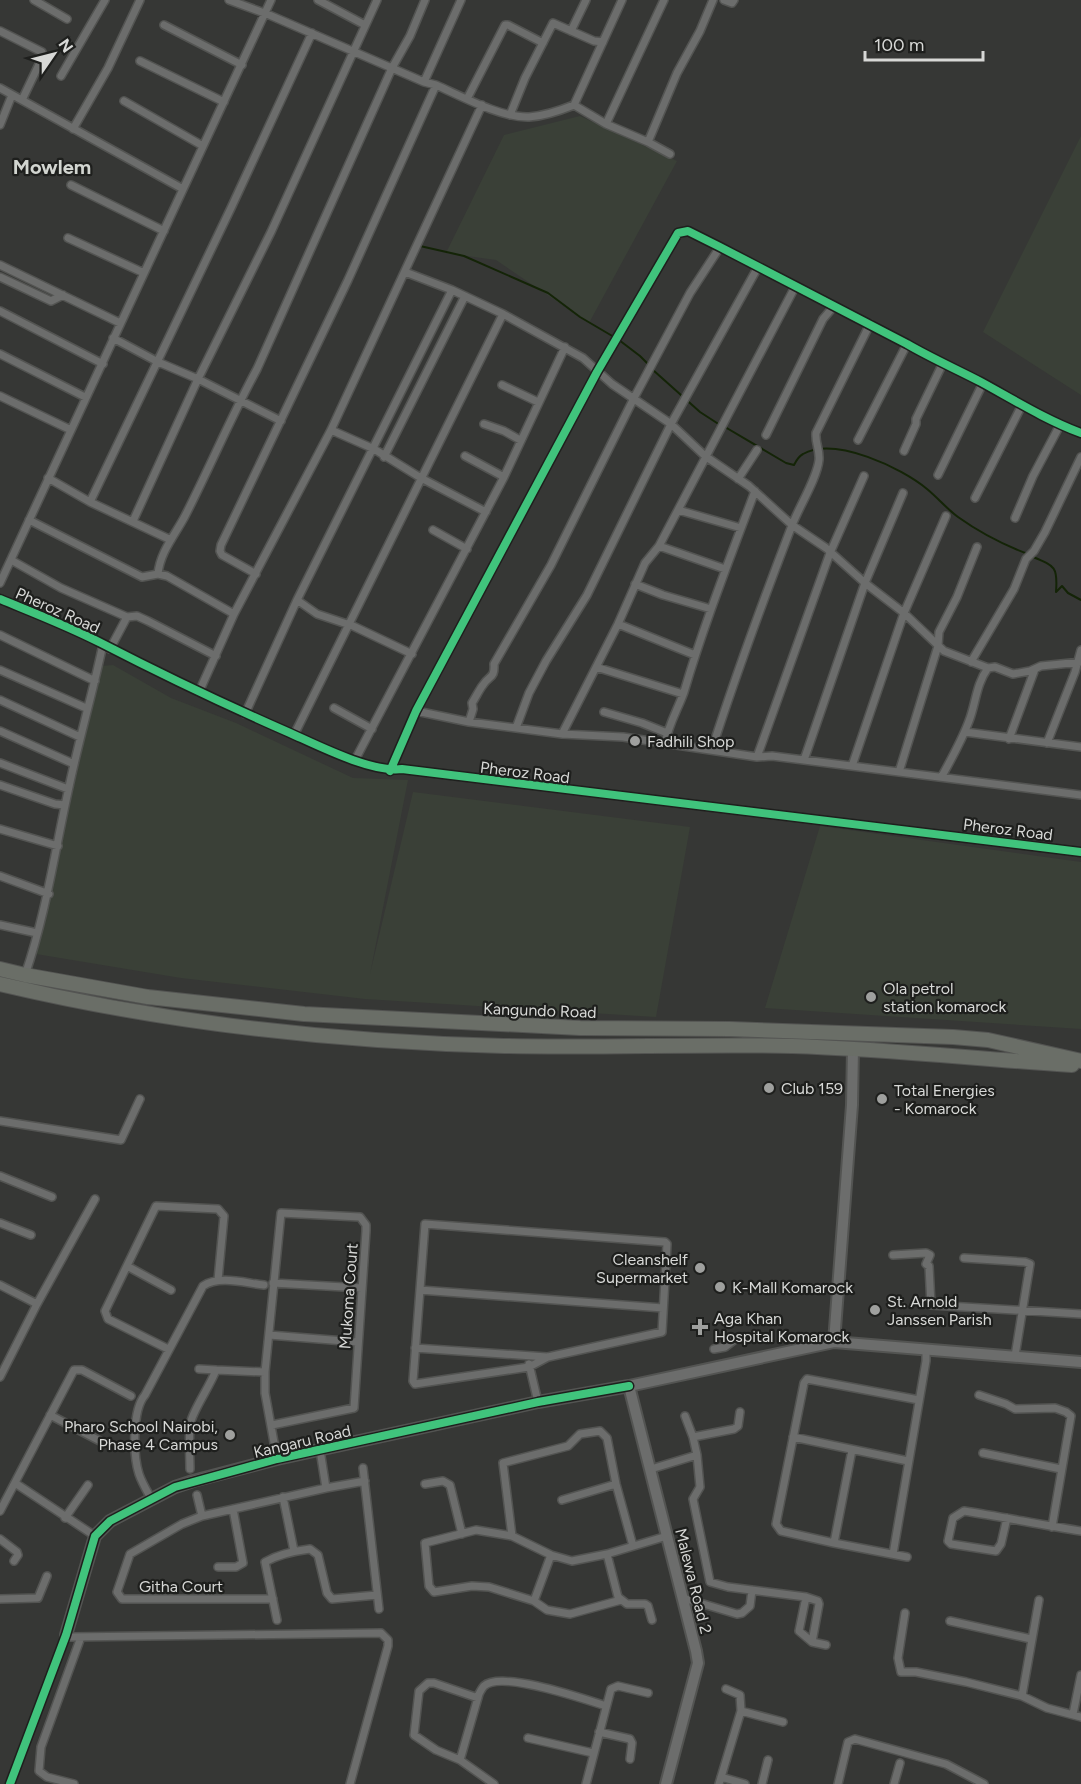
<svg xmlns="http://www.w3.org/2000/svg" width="1081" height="1784" viewBox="0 0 1081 1784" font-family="Figtree,sans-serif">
	<rect width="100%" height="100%" fill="#363735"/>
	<path fill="#3a4037" d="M580,116L677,161L589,323L496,260L446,253L504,135Z
		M1081,136V395L983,332Z
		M113,665L171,698L236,723L353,778L408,780L370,974L413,792L690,827L656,1017L365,999L181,978L36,954L101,666Z
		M820,826L1081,862V1029L765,1008Z"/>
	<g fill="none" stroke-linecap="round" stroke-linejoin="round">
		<path stroke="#142407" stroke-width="2" d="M420,246L464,256L548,293L580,317L614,337
			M619,340L640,356L649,365
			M653,370L700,412L720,425
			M725,427L786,463L794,465C796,461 799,456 803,454C835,436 902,468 927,489C938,498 947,509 958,517C979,532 1004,545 1028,554
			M1033,557C1055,566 1058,567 1056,592L1062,586L1068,593L1081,600"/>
		<defs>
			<path id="street" d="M34,0L67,19
				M229,0L267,14L424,82L436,85C461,96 501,118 529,117C545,116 559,111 574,105L622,0
				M318,0L365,25
				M724,0L732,3L734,0
				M164,25L242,65
				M0,31L42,52L43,56L22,100
				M571,31L586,0
				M140,61L224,102
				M61,76L105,0
				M424,82L461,0
				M0,88L183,189
				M467,99L505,25H508L543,43
				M124,101L203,146
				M574,105L606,124L648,142L670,154
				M510,115L525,78L553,23L594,41L603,42
				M606,124L664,0
				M0,125L12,95
				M73,129L108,68L140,0
				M648,142L677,73L700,31L713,0
				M71,185L164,231
				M68,238L144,273
				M0,265L120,323
				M405,272L452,290L503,314L583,358L612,384L671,424L705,456L749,486L792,525L826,548L865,583L904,613L946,516
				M0,277L51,301L63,295
				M0,311L103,364
				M113,338L158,362L198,379L281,421
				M0,354L85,397
				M502,385L538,402
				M0,396L71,430
				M484,424L504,431L520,440
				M331,430L374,449L421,478L486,512
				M766,435L823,319L834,306
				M858,440L907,344
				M904,451L916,424V419L943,363
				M465,456L504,477
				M384,457L465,296
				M938,475L983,383
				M48,478L90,502L171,540
				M738,479L757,450
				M975,498L1022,405
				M90,502L231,208L312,33
				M1015,518L1033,476L1060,425
				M29,520L142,577L158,574L167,576L234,614
				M133,521L198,379L271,232L377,0
				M741,528L678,510L795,287
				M433,530L467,549
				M659,546L678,510
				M11,560L61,588L127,617L137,616L148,621L216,656
				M158,574C160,552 175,535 185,516C210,467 231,417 257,369L392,68L410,36L425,0
				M256,574L222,555L220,551L221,545L348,280L436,85
				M0,583L271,0
				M635,584L663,595L711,609
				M0,599C34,613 68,626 101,643C163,675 226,705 290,733C319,746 372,773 402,769L1081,852
				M297,600L317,614L353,626L412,654
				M618,624L695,655
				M0,635L95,681
				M110,649L127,617
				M971,662L1014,589L1026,559L1034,551L1045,532L1081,457
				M596,667L683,694
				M0,670L86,708
				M199,692L234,614L331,430L482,105
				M0,700L80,737
				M334,708L372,729
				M416,711L469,722L562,734L623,737L757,757L772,756L1081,795
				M604,712L642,723L667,733
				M245,714L297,600L452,290
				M469,722L473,709L472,703C476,697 479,690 483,685C489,675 495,679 494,664L551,565L634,398L690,293L720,247
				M516,728L529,693L546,661L587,595L671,424L758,267
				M0,731L74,764
				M965,732L1081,747
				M562,734L618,624L645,563L659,546L725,569
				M294,735L503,314
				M1009,739L1035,669
				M1047,743L1075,672L1081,650
				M665,744C668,725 678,709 684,692C704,624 730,558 755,491
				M712,749C736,674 763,601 791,528C798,508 817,479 819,460C820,450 815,443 816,433L870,324
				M757,757L830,553L864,476
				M355,760L504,477L565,347
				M804,760L865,583L903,493
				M0,763L68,789
				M852,766L904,613L944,651L988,668
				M390,771L416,711L597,372L678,233L688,231L720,247L907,344C931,358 956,369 981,382C1014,400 1046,420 1081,433
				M899,772L938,646L939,632L957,597L977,547
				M942,776C952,758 962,740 969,721C976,703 976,684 988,668L995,667L1013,674L1030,671L1041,666L1081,662
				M0,785L55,804L65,805
				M0,829L58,846
				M0,876L49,894
				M0,925L37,933
				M25,975C46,914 55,850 69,787C79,739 93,692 103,644
				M0,1121L121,1140L140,1099
				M0,1176L52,1197
				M0,1223L31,1235
				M425,1224L665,1242L667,1244L662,1332L548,1357L529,1367L415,1384L413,1381Z
				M893,1255L926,1253L930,1255L926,1264L929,1266L931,1305L1081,1314
				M964,1258L1025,1262L1030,1264L1015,1356
				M127,1266L171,1290
				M273,1283L362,1288
				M0,1285L37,1304
				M420,1290L663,1308
				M269,1335L357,1342
				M415,1348L547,1357
				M168,1349L108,1319L105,1311L156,1206L218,1209L224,1216L218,1280
				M714,1349L725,1347L734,1340
				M529,1364L538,1402
				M199,1369L216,1370
				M0,1377L37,1304L95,1199
				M979,1395L1006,1404L1015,1409L1055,1408L1066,1412L1071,1416L1052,1527
				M50,1415L100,1441
				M685,1416L693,1437
				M272,1425L354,1408L366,1231V1225L360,1217L281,1213L265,1372V1393L277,1459
				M793,1437L908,1461
				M320,1450L326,1488
				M983,1453L1061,1469
				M697,1455L700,1487L693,1499L710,1582L728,1587L806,1597L818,1601L819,1604L812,1642
				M363,1468L379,1609
				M190,1469C190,1456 188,1432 191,1421C195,1407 210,1386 216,1370L265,1372
				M651,1469L697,1455L693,1437L734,1429L738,1426L740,1412
				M15,1483L95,1536
				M425,1484L443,1481L450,1485L462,1534
				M197,1495L202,1516
				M283,1497L294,1551
				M152,1500C147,1491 142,1483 139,1474C133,1455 132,1410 145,1395L203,1286C219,1275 245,1283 264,1285
				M562,1500L616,1484
				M0,1511L74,1370H82L131,1396
				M65,1518L88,1485
				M1007,1518L1001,1544L996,1551L951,1544L948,1541L953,1518L964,1511C1003,1517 1042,1525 1081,1531
				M512,1536L503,1463L568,1446L580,1434L600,1431L607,1438L616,1484L633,1546
				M0,1539L17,1552L18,1555L14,1561
				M834,1543L852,1450
				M607,1554L618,1597L627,1604H645L648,1606L652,1620
				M893,1554L926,1361V1350
				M907,1557L834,1543L781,1531L776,1524L804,1383L807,1379L919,1400
				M218,1567H236L243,1563L233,1509
				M806,1597L799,1631L812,1642L826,1645
				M683,1598L737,1614L742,1613L750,1606L752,1590
				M0,1599L38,1598L47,1576
				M273,1599H122L117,1592L130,1554L182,1524L202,1516L326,1488L365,1481
				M621,1600L570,1614L547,1610L534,1601L489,1587L472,1586L434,1592L429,1586L425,1543L476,1530L512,1536L551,1555L572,1561L607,1554L667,1536
				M534,1601L551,1555
				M905,1613L898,1658L901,1672H916L966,1682L1022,1696L1047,1708L1081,1717
				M277,1620L265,1562C279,1554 294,1551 310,1549L318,1555L327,1593L332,1599L377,1595
				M950,1621L1031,1639
				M1022,1696L1039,1600
				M478,1698L434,1683H428L419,1691L414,1735L436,1750L460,1760L494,1784
				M741,1711L783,1722
				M1073,1714L1081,1675
				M599,1732L630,1739L632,1743L630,1759
				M528,1738L593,1753
				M460,1760L479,1694C480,1692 483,1687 484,1686C501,1670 584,1699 606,1706
				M721,1777L745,1784
				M10,1784L66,1635L71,1637L381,1633L388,1640V1646L350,1784
				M74,1784L47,1777L39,1771L41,1747L81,1637
				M586,1784L611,1689L618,1686L648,1693
				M719,1784L741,1711L740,1695L726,1689
				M762,1784L768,1760
				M838,1784L848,1742L855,1739L946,1764L984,1784
				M894,1784L900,1763"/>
			<path id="secondary" d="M834,1342L852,1105L853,1048
				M629,1386L696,1651L698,1663L666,1784
				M66,1635L95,1536L110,1521L175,1487L193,1481L277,1459L538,1402L629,1386L834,1342L1081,1362"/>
			<path id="highway" d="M0,969L25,975L148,997L304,1014L580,1028L730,1029L953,1037L988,1040L1081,1061
				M0,984C165,1023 335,1042 504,1046C600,1048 696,1044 792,1046C886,1049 979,1059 1072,1065"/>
		</defs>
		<use href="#street" stroke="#535452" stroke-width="10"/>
		<use href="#secondary" stroke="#535452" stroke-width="14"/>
		<use href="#highway" stroke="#535452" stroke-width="16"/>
		<use href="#street" stroke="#6c6d6c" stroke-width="7"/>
		<use href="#secondary" stroke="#6c6d6c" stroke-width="10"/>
		<use href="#highway" stroke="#6a6e67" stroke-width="14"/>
		<defs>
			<path id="cycleway" d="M0,599C34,613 68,626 101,643C163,675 226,705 290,733C319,746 372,773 402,769L1081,852
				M390,771L416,711L597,372L678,233L688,231L720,247L907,344C931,358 956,369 981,382C1014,400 1046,420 1081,433
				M10,1784L66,1635L95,1536L110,1521L175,1487L277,1459L538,1402L629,1386"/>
		</defs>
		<use href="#cycleway" stroke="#1e1f1d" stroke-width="11"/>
		<use href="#cycleway" stroke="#40c37c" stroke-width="8"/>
	</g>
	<g fill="#9fa09e" stroke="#1e1f1d" stroke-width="2">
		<circle cx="635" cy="741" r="6"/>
		<circle cx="871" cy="997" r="6"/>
		<circle cx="769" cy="1088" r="6"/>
		<circle cx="882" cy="1099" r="6"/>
		<circle cx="700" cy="1268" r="6"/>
		<circle cx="720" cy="1287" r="6"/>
		<circle cx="875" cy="1310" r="6"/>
		<path d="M697 1318h6v6h6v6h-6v6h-6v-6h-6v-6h6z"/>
		<circle cx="230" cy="1435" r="6"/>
	</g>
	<g text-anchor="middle" stroke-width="4.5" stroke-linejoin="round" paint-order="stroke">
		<g font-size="16" fill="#d7d8d6" stroke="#1e1f1d">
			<text transform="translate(58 610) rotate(24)" y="6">Pheroz Road</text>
			<text transform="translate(525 772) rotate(7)" y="6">Pheroz Road</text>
			<text transform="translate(1008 829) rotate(7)" y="6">Pheroz Road</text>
			<text transform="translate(540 1010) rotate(2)" y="6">Kangundo Road</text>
			<text transform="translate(348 1296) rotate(-86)" y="6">Mukoma Court</text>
			<text transform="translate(302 1441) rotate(-13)" y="6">Kangaru Road</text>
			<text transform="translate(694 1581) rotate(76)" y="6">Malewa Road 2</text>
			<text x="181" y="1592">Githa Court</text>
		</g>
		<g font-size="16" fill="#d7d8d6" stroke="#1e1f1d" text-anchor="start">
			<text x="647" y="747">Fadhili Shop</text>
			<text x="883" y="994">Ola petrol<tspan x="883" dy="18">station komarock</tspan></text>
			<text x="781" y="1094">Club 159</text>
			<text x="894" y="1096">Total Energies<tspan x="894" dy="18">- Komarock</tspan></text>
			<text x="688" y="1265" text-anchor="end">Cleanshelf<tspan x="688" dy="18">Supermarket</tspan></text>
			<text x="732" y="1293">K-Mall Komarock</text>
			<text x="887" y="1307">St. Arnold<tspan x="887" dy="18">Janssen Parish</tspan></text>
			<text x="714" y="1324">Aga Khan<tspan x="714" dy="18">Hospital Komarock</tspan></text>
			<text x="218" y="1432" text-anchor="end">Pharo School Nairobi,<tspan x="218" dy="18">Phase 4 Campus</tspan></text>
		</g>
		<g font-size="20" font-weight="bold" fill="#d2d5d0" stroke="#1e1f1d">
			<text x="52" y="174">Mowlem</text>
		</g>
	</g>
	<g transform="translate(54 54) rotate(55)" stroke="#1e1f1d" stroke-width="4.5" paint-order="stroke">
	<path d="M0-4.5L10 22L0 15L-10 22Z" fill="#d7d8d6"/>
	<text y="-9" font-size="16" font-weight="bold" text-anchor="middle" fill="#d7d8d6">N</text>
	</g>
	<path d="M865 51v9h118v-9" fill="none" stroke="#d7d8d6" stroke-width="3"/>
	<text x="874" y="51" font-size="18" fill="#d7d8d6" stroke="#1e1f1d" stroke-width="4.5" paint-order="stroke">100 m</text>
</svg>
